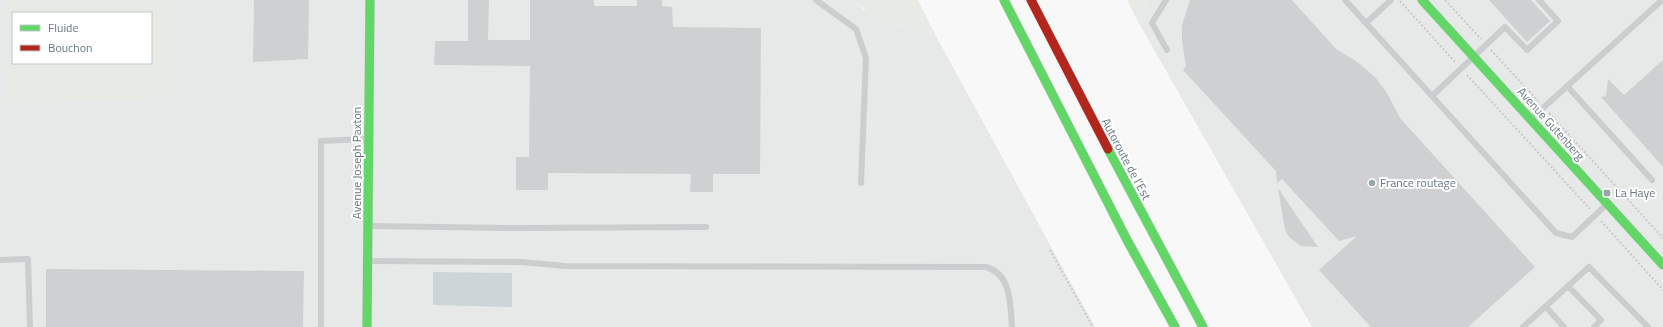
<svg xmlns="http://www.w3.org/2000/svg" width="1663" height="327" viewBox="0 0 1663 327" font-family="'Titillium Web',sans-serif">
	<rect width="100%" height="100%" fill="#f8f8f8"/>
	<path fill="#e7e9e8" fill-rule="evenodd" d="M0,0H854L863,9L899,25L936,36L1095,327H0ZM13,13H151V63H13Z
		M1149,0H1663V327H1312L1136,18Z"/>
	<path fill="#e8eae5" fill-rule="evenodd" d="M5,0H175V98L5,103ZM13,13H151V63H13Z
		M854,0H918L936,36C908,27 875,21 854,0Z
		M1127,0H1149L1136,18Z"/>
	<path fill="#ccd5d7" d="M433,272L512,273V307L433,305Z"/>
	<path fill="#cfd0d1" d="M254,0H309L308,59L253,62Z
		M468,0H489L488,40H530V0H594V6H637V0H662V6L672,7L673,27L761,28L760,174H713V192H690L691,174L548,173V190H516V157H529L530,66L434,65L435,41H468Z
		M1190,0H1292L1336,49L1356,61L1375,77L1387,93L1400,118L1535,267L1468,327H1371L1319,270L1357,236L1339,241L1282,179L1277,183L1276,171L1183,70L1186,66L1182,40V25Z
		M1489,0H1531L1550,21L1527,42Z
		M1663,60V167L1601,97L1606,96L1608,79L1624,95Z
		M1278,188L1318,247L1301,246L1289,237L1285,230Z
		M46,269L304,271L303,327H46Z"/>
	<g fill="none" stroke-linecap="round" stroke-linejoin="round">
		<defs>
			<path id="fast" d="M1004,0L1127,240L1175,327
				M1422,0L1663,265
				M1108,149L1203,327
				M367,327L370,0"/>
			<path id="jam" d="M1031,0L1108,149"/>
		</defs>
		<use href="#fast" stroke="#d4d5d6" stroke-width="10"/>
		<use href="#jam" stroke="#d4d5d6" stroke-width="10"/>
		<path stroke="#c9cacb" stroke-width="2" stroke-dasharray="2 2" stroke-linecap="butt" d="M1445,0L1481,39
			M1400,1L1456,63
			M1491,50L1538,101
			M1467,75L1590,209
			M1549,113L1663,238
			M1601,221L1663,290
			M1050,250L1093,327"/>
		<path stroke="#cbcdce" stroke-width="6" d="M816,0L856,29L866,58L861,183
			M1166,0L1152,23L1167,50
			M1345,0L1556,233L1572,237L1607,204
			M1366,23L1391,0
			M1567,86L1652,180
			M1432,96L1505,27L1527,50L1558,21L1539,0
			M1531,119L1662,0
			M368,226L516,228L706,227
			M0,260L28,259L30,327
			M369,261L521,262L565,266L986,267C1012,274 1010,305 1012,327
			M1568,286L1601,320L1594,327
			M1546,307L1564,327
			M321,327V141L367,139
			M1523,327L1589,267L1648,327"/>
		<use href="#fast" stroke="#63d668" stroke-width="9"/>
		<use href="#jam" stroke="#b3261e" stroke-width="9"/>
	</g>
	<g fill="#99a4ab" stroke="#fff" stroke-width="1.5">
		<circle cx="1372" cy="183" r="4"/>
		<rect x="1603" y="189" width="8" height="8" rx="2"/>
	</g>
	<g text-anchor="middle" stroke-width="4" stroke-linejoin="round" paint-order="stroke">
		<g font-size="12" fill="#667781" stroke="#fff">
			<text transform="translate(1551 124) rotate(48)" y="4">Avenue Gutenberg</text>
			<text transform="translate(1126 159) rotate(62)" y="4">Autoroute de l’Est</text>
			<text transform="translate(357 163) rotate(-90)" y="4">Avenue Joseph Paxton</text>
		</g>
		<g font-size="12" fill="#667781" stroke="#fff" text-anchor="start">
			<text x="1380" y="187">France routage</text>
			<text x="1615" y="197">La Haye</text>
		</g>
	</g>
	<rect x="12" y="12" width="140" height="52" fill="#ffffff" stroke="#c2c9cd"/>
	<rect x="20" y="25" width="20" height="6" fill="#63d668" stroke="#c2c9cd"/>
	<text x="48" y="32" font-size="12" fill="#667781">Fluide</text>
	<rect x="20" y="45" width="20" height="6" fill="#b3261e" stroke="#c2c9cd"/>
	<text x="48" y="52" font-size="12" fill="#667781">Bouchon</text>
</svg>
